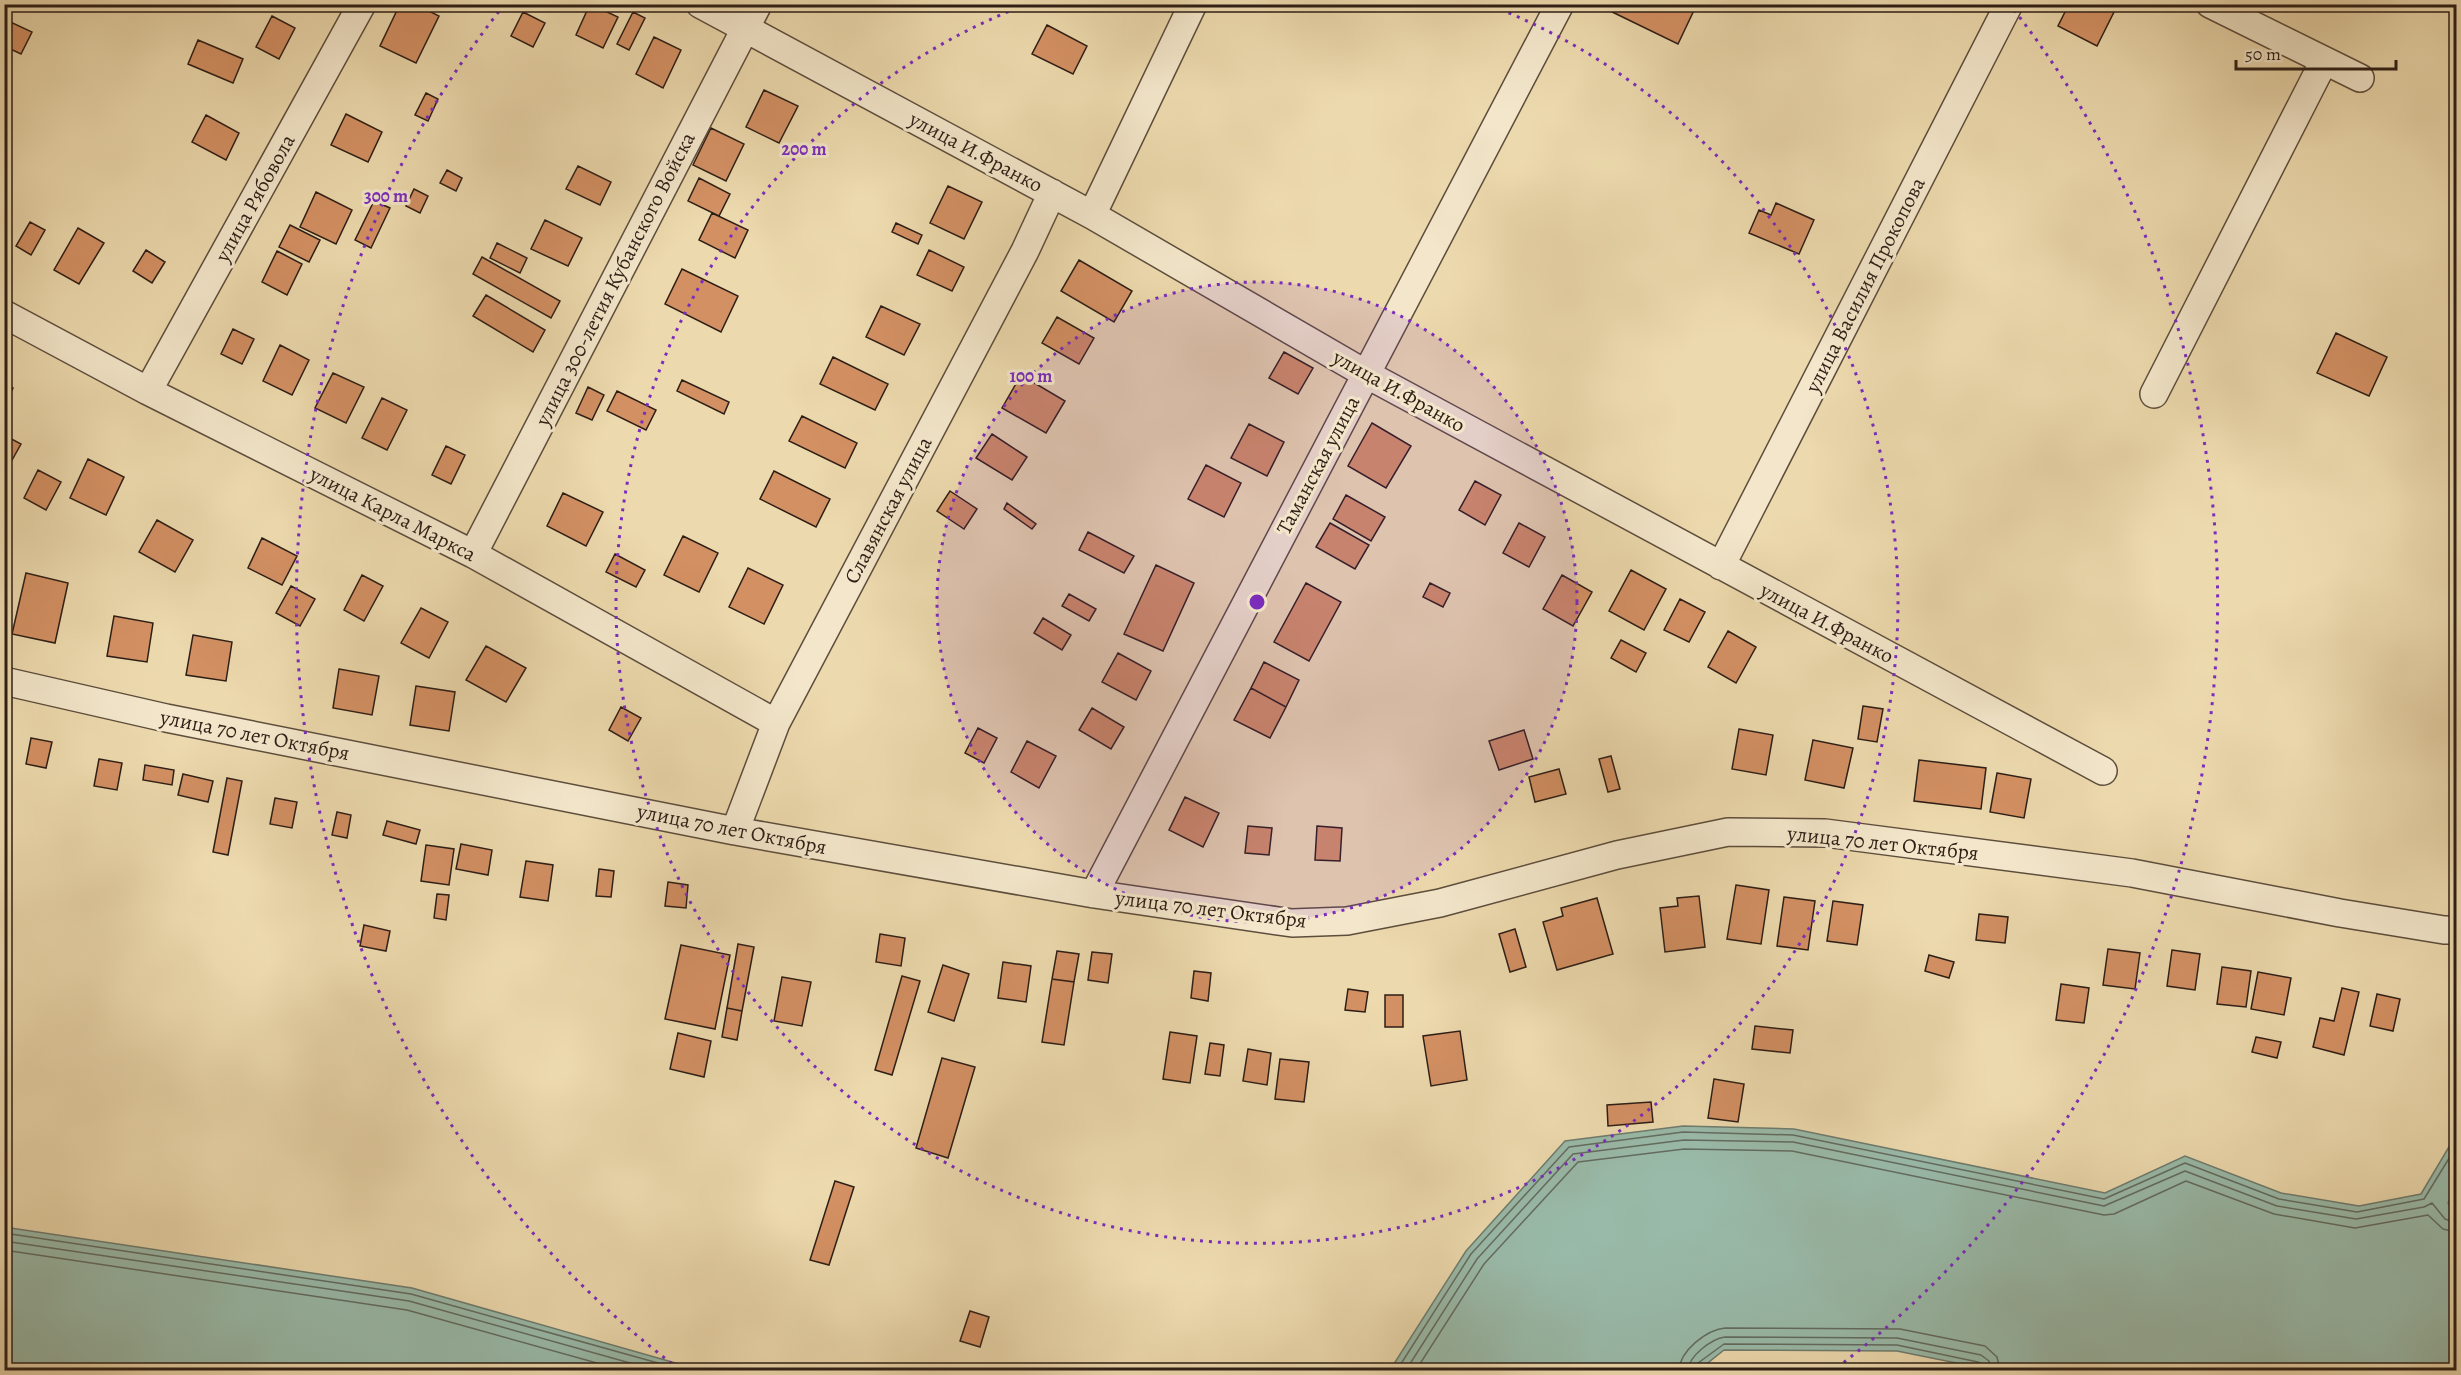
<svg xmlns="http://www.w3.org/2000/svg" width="2461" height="1375" viewBox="0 0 2461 1375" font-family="Alegreya,serif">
	<rect width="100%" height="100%" fill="#ecd9ad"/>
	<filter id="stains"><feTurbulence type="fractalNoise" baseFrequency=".00333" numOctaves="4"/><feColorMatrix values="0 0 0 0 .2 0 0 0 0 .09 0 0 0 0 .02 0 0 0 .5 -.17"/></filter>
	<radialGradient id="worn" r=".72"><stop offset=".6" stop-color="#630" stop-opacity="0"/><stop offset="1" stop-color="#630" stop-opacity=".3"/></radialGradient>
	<path fill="#99baa9" stroke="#6e7c6e" stroke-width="1.5" d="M1683,1126L1794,1129L2105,1193L2185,1156L2281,1193L2359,1206L2421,1194L2456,1135V1186L2448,1203L2456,1211V1370H1991L1897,1351L1724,1350L1699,1370H1390L1466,1251L1565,1141Z
		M4,1227L412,1288L700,1370H5Z"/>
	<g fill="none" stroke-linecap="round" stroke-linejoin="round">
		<path stroke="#636c60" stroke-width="1.5" d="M4,1233L411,1294L683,1370
			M4,1241L409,1301L655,1370
			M4,1250L407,1310L622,1370
			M1397,1370L1471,1254L1569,1147L1683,1132L1793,1135L2104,1199L2185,1163L2279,1199L2357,1212L2424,1199L2456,1147
			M1406,1370L1477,1259L1573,1154L1684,1140L1793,1142L2104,1206L2185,1171L2277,1206L2356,1219L2424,1207L2432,1203L2445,1219L2456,1223
			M1416,1370L1484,1264L1578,1162L1684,1149L1792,1151L2104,1215L2114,1214L2186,1181L2274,1214L2355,1228L2428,1215L2443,1229L2456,1232
			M1679,1370C1680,1351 1706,1330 1725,1328L1900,1329L1985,1346L1997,1357L2000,1370
			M1688,1370C1689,1356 1711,1339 1725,1337L1897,1338L1981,1355L1989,1361L1991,1370
			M1696,1370L1698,1363L1724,1344L1897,1345L1978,1362L1983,1365L1984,1370"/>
	</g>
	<path fill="#d39063" stroke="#2d1e16" stroke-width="1.5" d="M400,4H415L439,16L416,63L380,46Z
		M590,4L618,17L603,48L576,35Z
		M1603,4H1693L1696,6L1678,44L1602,7Z
		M2069,4H2105L2115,10L2097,46L2058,26Z
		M523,12L545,23L533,47L511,36Z
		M633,12L645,18L629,50L617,44Z
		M272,16L295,28L279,59L256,47Z
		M4,19L32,32L21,54L4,46Z
		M1047,25L1087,46L1073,74L1032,54Z
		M654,37L681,50L663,88L636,74Z
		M198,40L243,59L233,83L188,64Z
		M764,90L798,106L779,143L746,127Z
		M426,93L438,99L428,121L415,115Z
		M346,114L382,132L368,162L331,145Z
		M206,115L239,133L226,160L192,142Z
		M711,128L744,144L726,181L693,165Z
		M578,166L611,182L600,205L566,189Z
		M447,170L462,178L456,191L440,183Z
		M699,178L730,194L719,216L688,201Z
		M948,186L982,202L964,239L930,223Z
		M414,189L428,196L420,213L406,206Z
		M316,192L352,210L336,244L300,227Z
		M374,201L390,208L371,248L355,240Z
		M1776,203L1814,220L1799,254L1749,233L1759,210L1771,215Z
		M712,213L748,230L735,258L699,240Z
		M545,220L582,238L568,266L531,249Z
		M30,222L45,230L31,255L16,246Z
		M896,223L922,235L918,244L892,232Z
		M290,225L320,240L309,262L279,247Z
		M78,228L104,243L79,284L54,270Z
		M497,243L527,258L520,273L490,258Z
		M146,250L165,262L152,283L133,271Z
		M929,250L964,267L952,291L917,275Z
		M277,251L302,264L287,295L262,282Z
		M482,257L560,301L551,318L473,274Z
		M1079,260L1132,291L1114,322L1061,291Z
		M682,269L738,296L721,332L665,304Z
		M486,295L545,330L533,352L473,316Z
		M881,306L920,324L904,355L866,337Z
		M1057,317L1094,338L1079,364L1042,343Z
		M233,329L254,339L242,364L221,354Z
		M2336,333L2387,357L2369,396L2317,373Z
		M280,345L309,360L292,395L263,381Z
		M1284,352L1313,368L1298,394L1269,378Z
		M833,357L888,384L875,410L820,384Z
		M333,373L364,387L346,423L315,408Z
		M1021,375L1065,401L1046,433L1002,408Z
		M682,380L729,402L724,414L677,391Z
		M4,384L13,388L4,406Z
		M588,387L604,395L592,420L576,413Z
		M617,391L656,410L646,430L607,411Z
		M382,398L407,410L387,450L362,438Z
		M802,416L857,443L845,468L789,441Z
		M1372,423L1411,446L1386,488L1348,466Z
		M1249,424L1284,442L1267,476L1231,458Z
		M992,434L1027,457L1012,480L976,458Z
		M4,435L21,444L7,469L4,467Z
		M446,446L465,455L451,484L432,475Z
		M88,459L124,477L106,515L70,498Z
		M1206,465L1241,483L1224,517L1188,499Z
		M38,470L61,482L46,510L24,498Z
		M774,471L830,499L816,527L760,499Z
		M1475,481L1501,495L1485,525L1459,510Z
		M950,491L977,509L964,529L937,511Z
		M563,493L603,512L586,546L547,526Z
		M1346,495L1385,517L1371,541L1333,519Z
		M1007,503L1036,524L1032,529L1004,509Z
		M157,520L193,540L175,572L139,552Z
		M1330,523L1369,545L1355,569L1316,547Z
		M1519,523L1545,537L1529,567L1503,553Z
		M1088,532L1134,556L1124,573L1079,550Z
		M683,536L718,553L699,592L664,575Z
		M262,538L297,556L282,585L248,568Z
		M615,554L645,570L636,587L606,572Z
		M1156,565L1194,583L1163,651L1124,634Z
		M748,568L783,585L764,624L729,607Z
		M1631,570L1666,589L1644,630L1609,611Z
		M26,573L68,583L55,643L12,634Z
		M362,575L383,586L364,621L344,610Z
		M1562,575L1592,592L1573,626L1543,609Z
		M1306,583L1341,602L1309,661L1274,642Z
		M1430,583L1450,593L1443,607L1423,597Z
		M291,586L315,599L300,626L276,613Z
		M1069,594L1096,609L1089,621L1062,606Z
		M1680,599L1705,612L1689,642L1664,630Z
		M421,608L448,622L429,658L401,643Z
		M114,616L153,623L147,662L107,656Z
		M1043,618L1071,635L1062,650L1034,633Z
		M1728,631L1756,647L1736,683L1708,667Z
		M193,635L232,642L226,681L186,675Z
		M1621,640L1646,653L1636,672L1611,658Z
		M486,646L526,668L506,702L466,680Z
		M1118,653L1151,671L1136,700L1102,682Z
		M1264,662L1299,680L1286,707L1251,688Z
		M339,669L379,676L372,715L333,708Z
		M416,686L455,692L449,731L410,725Z
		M1251,688L1286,707L1270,738L1234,720Z
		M1863,706L1883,709L1877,742L1858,739Z
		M621,707L641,718L628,741L609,730Z
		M1092,708L1124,727L1111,749L1079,730Z
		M978,728L997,738L984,763L965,753Z
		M1739,729L1773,735L1766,775L1732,769Z
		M1524,730L1533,759L1499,770L1489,741Z
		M31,738L52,742L46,768L26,764Z
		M1813,740L1853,748L1844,788L1805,780Z
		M1027,741L1056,756L1039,788L1011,772Z
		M1611,756L1620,789L1608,792L1599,759Z
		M99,759L122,763L117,790L94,786Z
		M1919,760L1986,768L1981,809L1914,801Z
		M145,765L174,770L172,785L143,780Z
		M1559,769L1566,794L1535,802L1529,777Z
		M1997,773L2031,779L2024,818L1990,812Z
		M183,774L213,781L208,802L178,795Z
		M227,778L242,781L228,855L213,852Z
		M1185,797L1219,813L1203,847L1169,830Z
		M275,798L297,802L292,828L270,824Z
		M337,812L351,815L347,838L332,835Z
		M387,821L420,830L416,844L383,835Z
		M1248,826L1272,828L1269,855L1245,853Z
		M1317,826L1342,828L1340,861L1315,860Z
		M461,844L492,850L488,875L456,869Z
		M426,845L454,849L449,885L421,881Z
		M526,861L553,865L548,901L520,897Z
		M599,869L614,871L611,897L596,896Z
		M668,882L688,885L686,908L665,906Z
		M1736,885L1769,890L1761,944L1727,939Z
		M437,894L449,895L446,920L434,918Z
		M1699,896L1705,947L1665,952L1660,908L1678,906L1677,898Z
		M1784,897L1815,901L1808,950L1777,946Z
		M1597,898L1613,954L1557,970L1543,922L1563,916L1561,908Z
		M1833,901L1863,905L1857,945L1827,941Z
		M1979,914L2008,917L2005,943L1976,940Z
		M364,925L390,931L386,951L360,946Z
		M1515,929L1526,967L1510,972L1499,934Z
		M880,934L905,938L901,966L876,962Z
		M738,944L754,947L742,1011L727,1008Z
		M681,945L730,955L715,1029L665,1019Z
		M2108,949L2140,953L2135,989L2103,985Z
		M2172,950L2200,954L2195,990L2167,986Z
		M1057,951L1079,954L1074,982L1052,979Z
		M1092,952L1112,954L1108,983L1088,980Z
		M1929,955L1954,962L1949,978L1925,971Z
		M1003,962L1031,966L1026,1002L998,998Z
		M943,965L969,974L954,1021L928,1012Z
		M2222,967L2251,971L2246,1007L2217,1004Z
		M1194,971L1211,973L1208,1001L1191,998Z
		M2258,972L2291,978L2284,1015L2251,1009Z
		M902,976L920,981L892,1075L875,1070Z
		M782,977L811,982L802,1026L774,1021Z
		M1052,979L1074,982L1064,1045L1042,1042Z
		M2061,984L2089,988L2084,1023L2056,1020Z
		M2342,988L2359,992L2344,1055L2313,1047L2320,1018L2334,1021Z
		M1348,989L1368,992L1365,1012L1345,1010Z
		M2377,994L2400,999L2393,1031L2370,1026Z
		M1385,995H1403V1027H1385Z
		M727,1008L742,1011L737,1040L722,1037Z
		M1755,1026L1793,1030L1790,1053L1752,1049Z
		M1460,1031L1467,1080L1431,1086L1423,1036Z
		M1170,1032L1197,1036L1190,1083L1163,1079Z
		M678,1033L711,1041L704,1077L670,1069Z
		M2256,1037L2281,1042L2277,1058L2252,1052Z
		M1210,1043L1224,1045L1220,1076L1205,1074Z
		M1248,1049L1271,1053L1267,1085L1243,1081Z
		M942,1058L975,1067L948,1158L916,1148Z
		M1280,1059L1309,1062L1304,1102L1275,1099Z
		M1714,1079L1744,1084L1738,1122L1708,1118Z
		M1651,1102L1653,1122L1608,1126L1607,1105Z
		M835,1181L854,1187L829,1265L810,1260Z
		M970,1311L989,1317L980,1347L960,1341Z"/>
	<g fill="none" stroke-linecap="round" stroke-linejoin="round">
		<defs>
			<path id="minor" d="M700,4L1092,215L1366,374L2103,771
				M2210,4L2360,78
				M1092,215L1193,4
				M4,314L148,391L473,554L776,723
				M148,391L362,4
				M2154,394L2324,61
				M473,554L758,4
				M1721,566L2009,4
				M4,681L166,718L735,831L1094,894L1292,923L1347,921L1440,903L1617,855L1728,832L1825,833L2132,873L2340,913L2444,930H2456
				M735,831L776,723L1025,251L1052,193
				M1094,894L1560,4"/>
		</defs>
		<use href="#minor" stroke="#5d4d3c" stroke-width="30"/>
		<use href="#minor" stroke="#f3e6ca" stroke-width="27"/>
	</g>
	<circle cx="1257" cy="602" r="320" fill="#7b2cbf" fill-opacity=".12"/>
	<g fill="none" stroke="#7b2cbf" stroke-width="3" stroke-dasharray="3 6">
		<circle cx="1257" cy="602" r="320"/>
		<path d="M1492 6A641 641 0 1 1 1022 6"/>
		<path d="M679 1369A961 961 0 0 1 500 10M2014 10A961 961 0 0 1 1835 1369"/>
	</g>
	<g text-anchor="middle" stroke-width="6" stroke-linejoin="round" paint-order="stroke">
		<g font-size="21" fill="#2d1e16" stroke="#f3e6ca">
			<text transform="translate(976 152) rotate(28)" y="7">улица И.Франко</text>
			<text transform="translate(255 198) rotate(-61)" y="7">улица Рябовола</text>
			<text transform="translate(615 279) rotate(-63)" y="7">улица 300-летия Кубанского Войска</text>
			<text transform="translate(1865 285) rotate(-63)" y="7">улица Василия Прокопова</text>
			<text transform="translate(1399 391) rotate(29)" y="7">улица И.Франко</text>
			<text transform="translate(1318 465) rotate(-62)" y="7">Таманская улица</text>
			<text transform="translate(888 510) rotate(-62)" y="7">Славянская улица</text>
			<text transform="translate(393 514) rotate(27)" y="7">улица Карла Маркса</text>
			<text transform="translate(1827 623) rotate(28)" y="7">улица И.Франко</text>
			<text transform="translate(255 735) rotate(11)" y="7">улица 70 лет Октября</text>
			<text transform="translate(732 829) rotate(11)" y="7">улица 70 лет Октября</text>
			<text transform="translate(1883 843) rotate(6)" y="7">улица 70 лет Октября</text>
			<text transform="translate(1211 909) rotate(7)" y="7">улица 70 лет Октября</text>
		</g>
	</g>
	<circle cx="1257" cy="602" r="9" fill="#7b2cbf" stroke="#f3e6ca" stroke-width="3"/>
	<g font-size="18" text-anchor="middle" font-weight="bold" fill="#7b2cbf" stroke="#f3e6ca" stroke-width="6" stroke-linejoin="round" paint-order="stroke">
		<text x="804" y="155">200 m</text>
		<text x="386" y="202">300 m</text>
		<text x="1031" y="382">100 m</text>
	</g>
	<rect width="2461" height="1375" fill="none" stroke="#ecd9ad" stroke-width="24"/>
	<rect x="6" y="6" width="2449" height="1363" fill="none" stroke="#2d1e16" stroke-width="3"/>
	<rect x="12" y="12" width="2437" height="1351" fill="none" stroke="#2d1e16" stroke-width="1.5"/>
	<path d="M2236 60v9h160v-9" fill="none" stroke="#2d1e16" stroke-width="3"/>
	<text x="2245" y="60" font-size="18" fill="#2d1e16" stroke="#f3e6ca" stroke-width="4.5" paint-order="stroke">50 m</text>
	<rect width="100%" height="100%" filter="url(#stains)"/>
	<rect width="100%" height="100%" fill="url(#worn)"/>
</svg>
